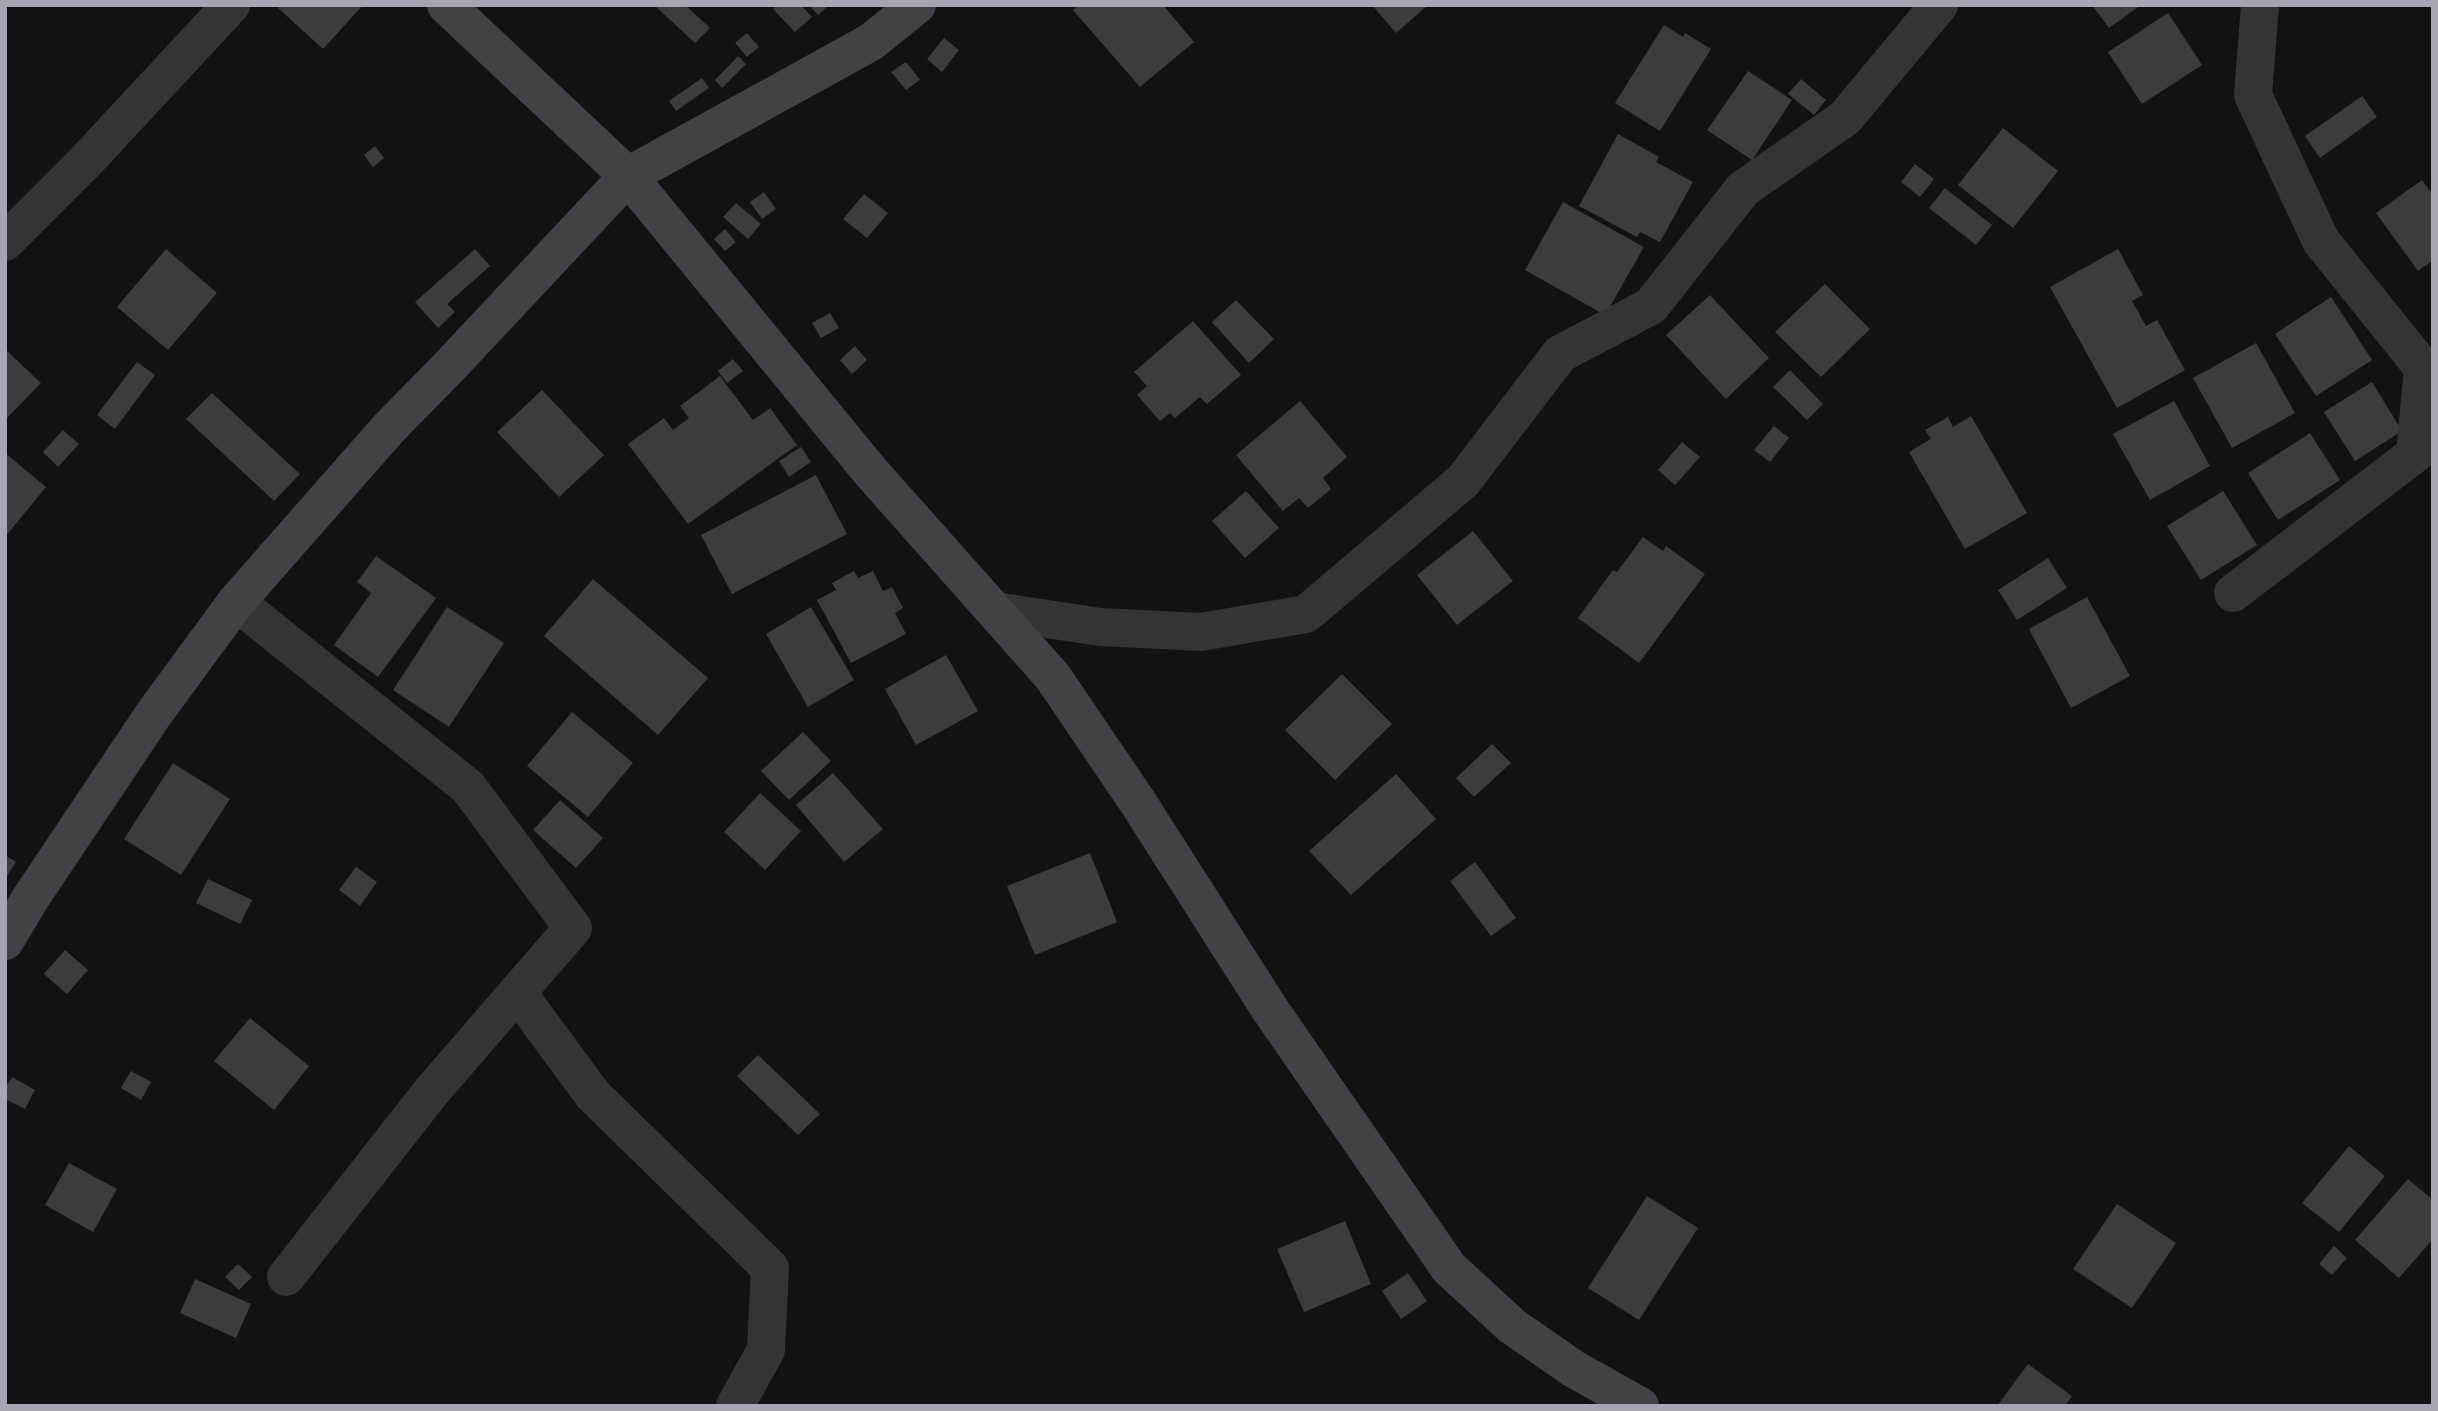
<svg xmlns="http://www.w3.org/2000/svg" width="2438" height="1411" viewBox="0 0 2438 1411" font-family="'Varela Round',sans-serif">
	<rect width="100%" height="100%" fill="#121213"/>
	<path fill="#3c3c40" d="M281,5H363L323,49L278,8Z
		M654,5H685L710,28L695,43Z
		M777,5H801L812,17L795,32L773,9Z
		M809,5H829L818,15Z
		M1078,5H1163L1194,42L1140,87L1073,10Z
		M1372,5H1428L1396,33Z
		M2092,5H2141L2109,28Z
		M2168,13L2202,65L2142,104L2108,52Z
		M1664,25L1683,37L1685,33L1711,49L1660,131L1615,103Z
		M747,33L759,47L747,57L735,43Z
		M944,38L959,50L942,72L927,59Z
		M738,56L746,64L722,88L715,80Z
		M906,62L920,80L906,90L891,72Z
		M1748,71L1792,100L1752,160L1707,130Z
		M702,78L709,88L676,111L669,101Z
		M1801,79L1826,100L1814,115L1788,94Z
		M2362,96L2377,117L2320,158L2305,136Z
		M2003,128L2058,171L2013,228L1958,185Z
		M1618,134L1659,157L1656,162L1693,182L1660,242L1640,232L1637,237L1579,206Z
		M375,146L384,158L373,167L364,155Z
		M1915,164L1934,179L1920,197L1901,182Z
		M2422,180L2433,195V260L2418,271L2376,213Z
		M1945,188L1992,225L1976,245L1929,208Z
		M764,192L776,209L762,219L750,202Z
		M864,194L888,213L867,238L843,219Z
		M1563,202L1644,247L1605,315L1525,270Z
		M736,203L761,224L748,239L723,217Z
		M725,229L736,242L725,251L714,239Z
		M166,249L217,293L168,350L117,307Z
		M475,249L490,266L447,304L455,312L438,328L415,302Z
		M2118,249L2143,295L2132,301L2146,326L2157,320L2185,370L2117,408L2050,287Z
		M1825,284L1870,329L1821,377L1775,332Z
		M1710,295L1769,358L1726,399L1666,335Z
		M2331,297L2372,360L2316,396L2275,334Z
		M1236,300L1274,339L1249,363L1212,322Z
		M830,313L839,328L821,338L812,323Z
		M1193,321L1241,375L1207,404L1200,397L1175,418L1170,413L1160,421L1137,395L1147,386L1134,372Z
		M2256,343L2295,413L2232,448L2193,378Z
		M855,346L867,360L852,374L840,360Z
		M5,349L41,383L5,420Z
		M733,359L743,371L727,383L718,371Z
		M137,362L155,375L115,429L97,415Z
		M1790,370L1823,404L1807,420L1773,387Z
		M720,376L753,420L770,408L797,445L688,524L628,444L664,418L673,430L689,418L680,406Z
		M2372,382L2402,431L2355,461L2324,412Z
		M542,390L604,455L559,497L497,432Z
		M212,393L300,474L274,501L186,419Z
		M1300,401L1347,457L1323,478L1331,489L1308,508L1299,498L1283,511L1236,455Z
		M2174,401L2210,466L2150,500L2113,434Z
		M1971,416L2027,513L1965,549L1909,452L1931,439L1925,430L1948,417L1953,427Z
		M1774,426L1789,438L1770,462L1754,450Z
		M63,430L79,444L58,467L43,452Z
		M2310,433L2340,480L2278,520L2248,473Z
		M1682,442L1700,457L1675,485L1658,470Z
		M801,447L811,462L789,477L779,461Z
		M5,453L46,487L5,537Z
		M816,475L847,534L732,594L701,535Z
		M1246,491L1279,528L1245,558L1212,521Z
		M2223,491L2257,545L2201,580L2167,526Z
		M1473,531L1513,581L1457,625L1417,575Z
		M1643,537L1663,551L1666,546L1705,574L1639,663L1578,618L1613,570L1617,572Z
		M376,556L436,598L378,677L334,645L371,593L357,582Z
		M2048,558L2067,588L2017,620L1998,590Z
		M854,571L858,578L873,571L883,591L892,587L903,608L895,613L906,634L851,663L817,600L836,590L832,583Z
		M593,579L708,678L658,735L544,636Z
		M2087,597L2130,676L2071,708L2029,629Z
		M447,607L504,643L449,727L393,690Z
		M811,607L854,680L808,707L766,634Z
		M946,655L978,711L916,745L885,689Z
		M1342,674L1392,724L1335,780L1285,730Z
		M572,712L633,763L588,817L527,766Z
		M803,732L831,761L789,800L761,771Z
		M1492,744L1511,763L1474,797L1456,778Z
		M173,763L230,799L181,875L124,839Z
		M833,773L883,829L844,862L796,805Z
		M1396,774L1436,819L1351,895L1309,851Z
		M760,793L801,831L765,870L724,832Z
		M560,800L603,838L576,868L533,830Z
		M1090,853L1117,922L1035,955L1007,886Z
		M5,855L16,862L5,879Z
		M1475,862L1516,918L1491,936L1450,881Z
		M356,867L377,882L360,906L339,890Z
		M208,879L252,900L240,924L196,903Z
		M65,950L88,970L67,994L44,974Z
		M250,1018L309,1066L274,1110L214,1061Z
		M758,1055L820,1114L798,1135L737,1076Z
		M131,1071L151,1082L141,1100L121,1088Z
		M12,1077L35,1090L25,1109L5,1099V1088Z
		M2349,1146L2385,1176L2339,1232L2302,1203Z
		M69,1163L117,1189L93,1232L45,1205Z
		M2408,1179L2433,1200V1239L2399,1278L2355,1240Z
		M1647,1196L1698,1228L1639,1320L1588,1288Z
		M2117,1204L2176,1243L2132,1308L2073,1269Z
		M1345,1221L1371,1284L1304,1312L1277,1249Z
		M2334,1246L2347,1258L2332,1275L2319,1264Z
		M238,1264L252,1277L239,1290L225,1277Z
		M1408,1273L1427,1301L1401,1319L1382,1291Z
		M195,1279L251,1304L236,1338L180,1313Z
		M2028,1364L2072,1396L2065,1406H1997Z"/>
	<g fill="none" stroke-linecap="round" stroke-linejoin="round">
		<path stroke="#333338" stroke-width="38" d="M5,242L86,161L231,5
			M2233,593L2415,454L2423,368L2321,241L2253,95L2260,5
			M236,602L468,787L573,928L431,1092L286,1277
			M995,611L1100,627L1201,632L1306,614L1463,481L1560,354L1651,306L1743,189L1845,118L1939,5
			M517,992L593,1095L770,1268L766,1350L735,1406"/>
		<path stroke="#414248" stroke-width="38" d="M446,5L628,176L870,471L1053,677L1139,804L1269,1008L1449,1268L1512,1326L1574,1369L1640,1406
			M5,941L30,899L153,715L236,602L389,428L447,369L628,176L871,42L917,5"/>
	</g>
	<rect width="2438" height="1411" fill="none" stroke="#a4a6b3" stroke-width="14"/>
</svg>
